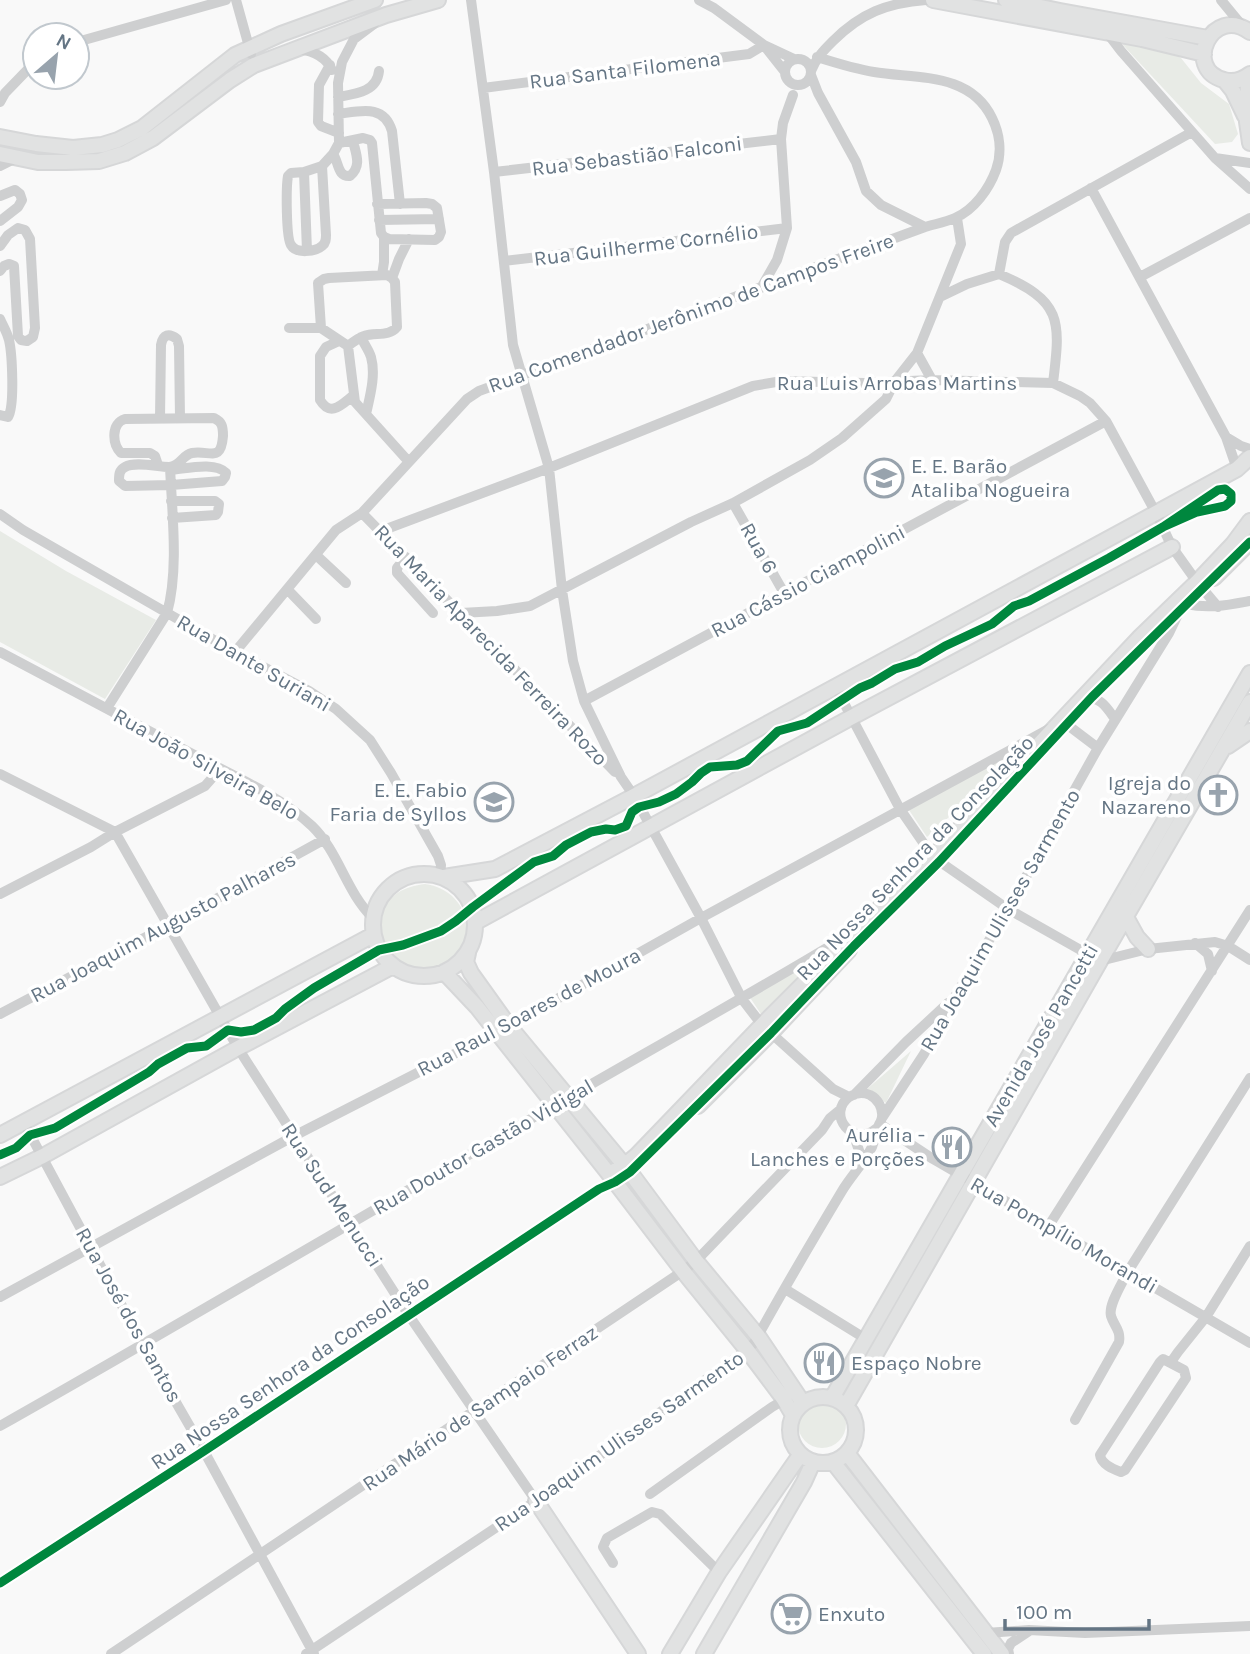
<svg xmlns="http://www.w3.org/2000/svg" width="1250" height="1654" viewBox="0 0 1250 1654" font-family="Karla,sans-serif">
	<rect width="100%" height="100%" fill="#f9f9f9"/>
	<path fill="#e8ebe6" d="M1126,39L1160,47L1181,58L1201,83L1229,104L1238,134L1232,142L1215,144L1122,44Z
		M0,531L66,571L156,620L105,699L0,642Z
		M1036,738L927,837L905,804Z
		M425,884C449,887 468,906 467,932C464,989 381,978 377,933C376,926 380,918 382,912C391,893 404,887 425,884Z
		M832,945L761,1014L747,993Z
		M911,1051L886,1103L867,1089Z
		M798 1424a24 24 0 1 1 48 0a24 24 0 1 1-48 0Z"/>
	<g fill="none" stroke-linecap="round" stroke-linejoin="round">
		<defs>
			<path id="secondary" d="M933,0L1142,39L1204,54
				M1006,0L1060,11L1208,38
				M1250,32C1212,4 1182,69 1224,80C1234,83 1242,80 1250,74
				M1248,77L1247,122L1250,143
				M1225,81L1233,91L1245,116
				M0,137L36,144L73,148L102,145L118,140L142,128L235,55L281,34L375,0
				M0,154L38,162H66L99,161L125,153L153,138L230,80L254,65L386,15L438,0
				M1214,578L1250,542
				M1228,746L1250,731
				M373 925a51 51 0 1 1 102 0a51 51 0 1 1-102 0Z
				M444,877L495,869L634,796L1237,469L1250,457
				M1126,917L1137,937L1148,949
				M476,922L852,717L1172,547
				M468,953L466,962L471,973L509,1026L630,1172L696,1261L758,1336L803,1403
				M444,972L477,1007L609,1174L683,1271L747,1350L783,1398L793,1415
				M698,1106L771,1033L849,950
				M0,1135L373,935
				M609,1174L624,1166L636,1156L762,1025L857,930L933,857L1140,637L1197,582L1233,544L1250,521
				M0,1177L43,1156L238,1048L393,966
				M790 1430a33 33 0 1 1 66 0a33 33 0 1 1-66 0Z
				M832,1398L1250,673
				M846,1406L1100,961L1250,702
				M847,1453L1002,1654
				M833,1462L984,1654
				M536,1501L638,1654
				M670,1654L719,1572L800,1455
				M704,1654L804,1482L813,1462"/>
		</defs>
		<use href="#secondary" stroke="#d6d7d8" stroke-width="18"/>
		<path stroke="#cecfd0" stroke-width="10" d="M236,0L251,54
			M471,0L494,172L513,345L549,468L562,590L573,661L584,701L621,777L634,796L701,918L742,999L762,1025L833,1089L849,1097
			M699,0L714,8L764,45L794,59
			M1221,0L1244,28
			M1108,34L1121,51L1215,158
			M77,42L226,0
			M766,48L785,72
			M299,49C313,51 326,57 332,70
			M785 72a13 13 0 1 1 26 0a13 13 0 1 1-26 0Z
			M330,65L319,85L318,122L321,126L339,133
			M811,71C817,57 823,51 833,41C861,13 887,3 926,0
			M811,75L818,93L856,162L866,191L881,205L925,227C935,224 946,222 955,218C974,210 989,189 996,170C1002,153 1000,134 992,118C970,72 917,79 874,72C855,69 836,63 817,57
			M483,88L749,54L764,45
			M338,97C355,94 377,92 379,71
			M0,102L5,93L35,62
			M338,114C361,111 384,104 392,131L400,204
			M339,143L363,138L370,140L372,143L381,233L384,237L389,239L435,240L439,237L441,232L437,208L432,204L426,203L377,204
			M333,154C339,162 337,177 350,176C362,166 356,154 353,141
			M1250,163L1215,158L1250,189
			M0,166L16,158
			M322,166L326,235C326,239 326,243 322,246C315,252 296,254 291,245C286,238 286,187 288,176L291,173L304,172L322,166L333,154L339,143L338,83L342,62L354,39L374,24
			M304,172L307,251
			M494,172L781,139
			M1091,188L1226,437
			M0,196L15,190L20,194L22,200L18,207L0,221
			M379,220L439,219
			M0,246L8,235L18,228L25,230L30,239L35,328L33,337L27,341L21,340L18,336L14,266L9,264L4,266L0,271
			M504,261L787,228
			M999,274L1005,242L1011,233L1192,132
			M382,275L384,262V237
			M387,275L392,278L395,282L397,327C389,337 375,332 364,336C358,338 353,342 348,346L321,328L318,283L324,279L329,278Z
			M1140,277L1250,218
			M392,278L399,259L409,239
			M761,288L777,260L787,228L781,139L783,123L793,95
			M942,296L967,284L999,274C1062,301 1061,319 1053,383
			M0,319C3,326 7,332 9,340C12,353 15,406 8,417L0,415
			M289,328H321
			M361,337C364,344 369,350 371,357C376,375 370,396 366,414
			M339,341L326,347L320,356V400C331,418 342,404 354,395
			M348,346L355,402L409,462
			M917,353L932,380
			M160,418L161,345C163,334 169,333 177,339L179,346L180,418
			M158,465L155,456L150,453H121C112,444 111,423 125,419L214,418C222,422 223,426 223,436C221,463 210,450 192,453C182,455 180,467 169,467C157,467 136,461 125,467C119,470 119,475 119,481L125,486L171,485L222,481L225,477L226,473C215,461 185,469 170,470
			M1237,469L1226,437L1241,446L1250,449
			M171,501H215L219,504L218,512L216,515L172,518
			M733,503L784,593
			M362,513L615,772
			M0,514L23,530L235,652L309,691L336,709L370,740L391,773L438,856L441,865L440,876
			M381,531L549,468L753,386L782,381L864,383L932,380L1053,383L1080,396L1090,403L1106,421L1156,513L1172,547L1197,582L1218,607
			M316,555L346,583
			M406,557L397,568V573L433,613
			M287,589L316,619
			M1186,604C1209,609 1228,605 1250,601
			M461,613L497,611L530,606L691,522L733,503L810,460L842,438L886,399L895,381L917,353L961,244L957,218
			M0,652C66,687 132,722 198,757C236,777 280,796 312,826C339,852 346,892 373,918
			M235,652L336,530L362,513L467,399L479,391L925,227
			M835,686L900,809L933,857L1008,909L1100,961L1148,949L1215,942L1228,946L1250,960
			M1084,696C1102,699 1105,705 1115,719
			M584,701L1106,421
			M107,708L167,613C179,570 172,513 170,467
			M1061,720L1098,748
			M0,774L115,832L238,1048L408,1314L536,1501
			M0,894L91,847L115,832L205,786L220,769
			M1195,943L1208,954L1212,971
			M0,1014L167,926L325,839
			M854,1095L906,1042L948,1003
			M882,1118L924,1054L954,998L1008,909L1098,748L1169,633L1180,610
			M24,1123L143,1345L204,1451L314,1654
			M880,1124L933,1159L1250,1343
			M853,1133L863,1162
			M1048,1227L1250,910
			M785,1289L866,1339
			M0,1297L294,1136L509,1026L701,918L1049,729
			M1163,1359L1184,1370L1186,1378L1125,1470L1121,1472C1113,1469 1101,1464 1100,1455L1160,1362Z
			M1171,1362L1178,1352L1206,1317L1250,1246
			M1075,1420L1119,1342C1121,1330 1114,1326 1111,1316C1108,1305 1122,1284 1127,1273L1250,1078
			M0,1426C191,1318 379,1206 569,1097C661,1044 754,992 845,937
			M650,1494L772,1407L784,1400
			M613,1563L603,1547L607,1538L652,1512L660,1514L719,1572
			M0,1583L204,1451L599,1189L615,1182
			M986,1633L1029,1630L1085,1633L1250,1626
			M111,1654L683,1271L696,1261L822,1130L830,1118L841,1109
			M306,1654L536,1501L747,1350L754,1343C782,1292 812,1241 842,1191C851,1176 864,1163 872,1147C875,1140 875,1133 878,1127C880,1121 881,1123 882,1117C883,1108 878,1099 870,1095C863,1092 855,1093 849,1097C826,1114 853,1149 877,1128
			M1009,1654L1008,1649L1011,1643L1029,1631"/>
		<use href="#secondary" stroke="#e1e2e2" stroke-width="14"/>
		<defs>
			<path id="cycleway" d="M0,1155L16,1148L30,1135L55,1128L149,1072L158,1064L187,1048L206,1046L228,1030L241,1032L254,1030L276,1018L285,1009L314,988L379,950L403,945L441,931L456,921L473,907L534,862L553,856L566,845L591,832L606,829L615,830L626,826L632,812L639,807L659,802L676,794L692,782L701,773L710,767L737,765L747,761L778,731L807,723L860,688L872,683L895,669L918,662L945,646L992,624L1014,606L1029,601L1109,558L1163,527L1218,490L1225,489L1231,494V501L1225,506L1197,512L1163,527
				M0,1583L204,1451L599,1189L615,1182L630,1172L771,1033L854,946L939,862L1092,697L1250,542"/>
		</defs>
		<use href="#cycleway" stroke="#fff" stroke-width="13"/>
		<use href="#cycleway" stroke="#00873e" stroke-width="9"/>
	</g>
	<defs>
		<symbol id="school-ring" viewBox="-11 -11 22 22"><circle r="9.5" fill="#fff" stroke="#98a3ad" stroke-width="1.5"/><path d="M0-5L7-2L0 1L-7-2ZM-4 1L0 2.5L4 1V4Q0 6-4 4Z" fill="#98a3ad"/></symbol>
		<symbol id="church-ring" viewBox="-11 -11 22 22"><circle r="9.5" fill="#fff" stroke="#98a3ad" stroke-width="1.5"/><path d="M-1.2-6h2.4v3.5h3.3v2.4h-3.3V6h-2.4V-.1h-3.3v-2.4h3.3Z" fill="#98a3ad"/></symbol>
		<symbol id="restaurant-ring" viewBox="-11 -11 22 22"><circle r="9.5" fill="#fff" stroke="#98a3ad" stroke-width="1.5"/><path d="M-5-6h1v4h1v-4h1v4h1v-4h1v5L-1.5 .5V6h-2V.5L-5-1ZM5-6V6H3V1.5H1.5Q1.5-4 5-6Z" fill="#98a3ad"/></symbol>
		<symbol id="supermarket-ring" viewBox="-11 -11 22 22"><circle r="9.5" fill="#fff" stroke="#98a3ad" stroke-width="1.5"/><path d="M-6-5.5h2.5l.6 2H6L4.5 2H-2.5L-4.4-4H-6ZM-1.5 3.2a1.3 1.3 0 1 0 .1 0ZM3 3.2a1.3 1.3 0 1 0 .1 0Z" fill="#98a3ad"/></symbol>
	</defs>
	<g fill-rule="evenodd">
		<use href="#school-ring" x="862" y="456" width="44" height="44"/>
		<use href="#church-ring" x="1196" y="773" width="44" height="44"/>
		<use href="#school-ring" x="472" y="780" width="44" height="44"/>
		<use href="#restaurant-ring" x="930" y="1125" width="44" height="44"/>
		<use href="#restaurant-ring" x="802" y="1341" width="44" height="44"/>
		<use href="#supermarket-ring" x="769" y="1592" width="44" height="44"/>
	</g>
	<g text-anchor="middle" stroke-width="7" stroke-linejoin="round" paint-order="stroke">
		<g font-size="21" fill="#647584" stroke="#fff">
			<text transform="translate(625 70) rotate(-7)" y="7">Rua Santa Filomena</text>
			<text transform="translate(637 156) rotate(-7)" y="7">Rua Sebastião Falconi</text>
			<text transform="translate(646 245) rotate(-7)" y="7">Rua Guilherme Cornélio</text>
			<text transform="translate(691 313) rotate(-20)" y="7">Rua Comendador Jerônimo de Campos Freire</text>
			<text x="897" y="390">Rua Luis Arrobas Martins</text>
			<text transform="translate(759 548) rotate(61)" y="7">Rua 6</text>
			<text transform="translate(808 581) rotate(-28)" y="7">Rua Cássio Ciampolini</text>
			<text transform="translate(491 645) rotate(46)" y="7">Rua Maria Aparecida Ferreira Rozo</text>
			<text transform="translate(254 663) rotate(30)" y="7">Rua Dante Suriani</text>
			<text transform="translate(206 764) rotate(29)" y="7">Rua João Silveira Belo</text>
			<text transform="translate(915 858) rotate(-46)" y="7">Rua Nossa Senhora da Consolação</text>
			<text transform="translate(1000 920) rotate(-60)" y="7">Rua Joaquim Ulisses Sarmento</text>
			<text transform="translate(163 927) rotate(-28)" y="7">Rua Joaquim Augusto Palhares</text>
			<text transform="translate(529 1012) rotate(-28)" y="7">Rua Raul Soares de Moura</text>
			<text transform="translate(1041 1035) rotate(-60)" y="7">Avenida José Pancetti</text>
			<text transform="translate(483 1147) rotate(-30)" y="7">Rua Doutor Gastão Vidigal</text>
			<text transform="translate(332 1195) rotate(57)" y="7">Rua Sud Menucci</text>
			<text transform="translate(1064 1235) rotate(30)" y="7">Rua Pompílio Morandi</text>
			<text transform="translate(129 1315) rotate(61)" y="7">Rua José dos Santos</text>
			<text transform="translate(290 1372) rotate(-34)" y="7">Rua Nossa Senhora da Consolação</text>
			<text transform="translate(480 1408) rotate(-34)" y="7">Rua Mário de Sampaio Ferraz</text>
			<text transform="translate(619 1441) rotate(-35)" y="7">Rua Joaquim Ulisses Sarmento</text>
		</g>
		<g font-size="21" fill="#647584" stroke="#fff" text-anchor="start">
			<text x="911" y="473">E. E. Barão<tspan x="911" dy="24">Ataliba Nogueira</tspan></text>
			<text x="1191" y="790" text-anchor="end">Igreja do<tspan x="1191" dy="24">Nazareno</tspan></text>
			<text x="467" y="797" text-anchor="end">E. E. Fabio<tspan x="467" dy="24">Faria de Syllos</tspan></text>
			<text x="925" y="1142" text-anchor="end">Aurélia -<tspan x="925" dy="24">Lanches e Porções</tspan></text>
			<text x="851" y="1370">Espaço Nobre</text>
			<text x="818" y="1621">Enxuto</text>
		</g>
	</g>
	<g transform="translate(56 56) rotate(28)"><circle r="33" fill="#ffffff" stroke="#c1c8ce" stroke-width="2"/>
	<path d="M0-5L12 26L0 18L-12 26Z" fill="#98a3ad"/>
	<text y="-10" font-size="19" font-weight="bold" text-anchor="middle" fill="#647584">N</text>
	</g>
	<path d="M1005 1619v10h144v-10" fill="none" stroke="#647584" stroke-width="3.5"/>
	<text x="1016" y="1619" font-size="21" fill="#647584" stroke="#ffffff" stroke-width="5" paint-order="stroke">100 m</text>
</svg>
